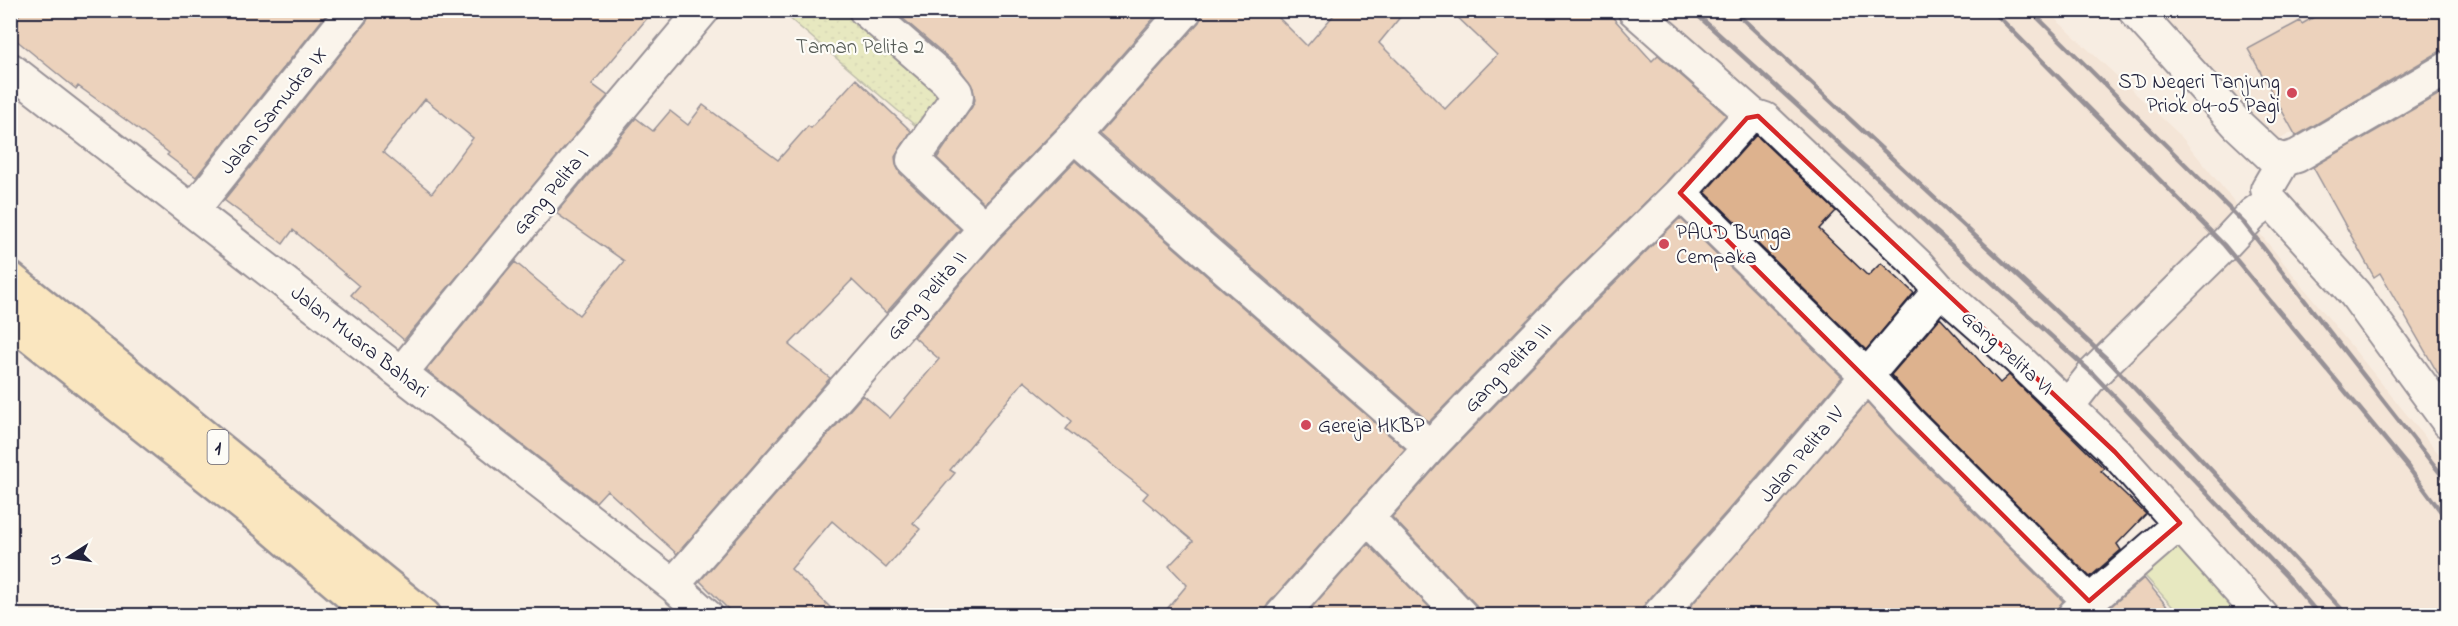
<svg xmlns="http://www.w3.org/2000/svg" width="2458" height="626" viewBox="0 0 2458 626" font-family="'Indie Flower',sans-serif">
	<defs>
		<pattern id="park-dots" width="8" height="8" patternUnits="userSpaceOnUse" patternTransform="scale(1.5)"><rect width="8" height="8" fill="#d3e397"/><path d="M2 2h.1M6 6h.1" fill="none" stroke="#b5c283" stroke-width="1.8" stroke-linecap="round"/></pattern>
	</defs>
	<rect width="100%" height="100%" fill="#f7ede2"/>
	<filter id="ink" filterUnits="userSpaceOnUse"><feTurbulence type="fractalNoise" baseFrequency=".0167" numOctaves="2"/><feDisplacementMap in="SourceGraphic" scale="12" xChannelSelector="R" yChannelSelector="G"/><feConvolveMatrix kernelMatrix="1 2 1 2 8 2 1 2 1" color-interpolation-filters="sRGB"/></filter>
	<g filter="url(#ink)">
		<path fill="#efdbc9" d="M1645,11H2047L2180,135L2447,464V615H2279L2046,361L1790,134Z
			M2151,11H2447V41L2272,144Z"/>
		<path fill="url(#park-dots)" stroke="#7a8269" stroke-width="1.5" d="M781,11H856L952,96L924,133Z"/>
		<path fill="#d3e397" stroke="#7a8269" stroke-width="1.5" d="M2174,534L2245,615H2180L2137,567Z"/>
		<path fill="#ddb28e" stroke="#22223b" stroke-width="1.5" fill-rule="evenodd" d="M23,10H330L196,177L167,155L169,153L130,123L78,86L76,89L10,35V26Z
			M371,10H654L592,84L608,96L404,340L351,295L359,286L293,230L283,244L224,200L367,21ZM425,99L473,138L432,193L383,152Z
			M893,10H1161L1061,124L984,203L937,158L972,107L975,100L973,88L958,66Z
			M1204,10H1271L1307,46L1338,10H1406L1379,43L1445,109L1497,55L1450,10H1606L1652,61L1658,55L1726,115L1667,181L1563,283L1429,422L1100,134L1199,22Z
			M2326,10H2448V50L2439,52L2296,136L2248,49L2300,21L2302,24Z
			M856,79L911,131L895,157L896,165L900,173L960,229L886,313L852,280L789,345L830,378L677,554L607,490L596,502L426,370L515,262L579,315L624,261L556,213L636,118L653,131L670,111L688,125L703,105L778,160L808,126L811,128Z
			M2448,89V391L2380,273L2374,277L2313,167Z
			M1756,135L1836,211L1819,229L1868,276L1881,263L1914,293L1866,350L1705,192Z
			M1075,161L1405,449L1268,604L1263,615H1162L1187,585L1169,566L1193,541L1143,499L1148,493L1066,429L1072,421L1024,381L950,470L955,473L913,523L920,529L886,568L832,521L791,569L838,615H734L700,581L863,395L890,418L939,359L914,337L998,240Z
			M1680,218L1842,377L1736,501L1645,604L1640,615H1479L1475,604L1392,517L1443,459L1589,308Z
			M1940,318L2000,383L2009,375L2104,468L2101,471L2146,514L2117,544L2121,550L2090,577L1922,410L1891,375Z
			M1867,403L1896,435L2063,601L2057,609L2056,615H1683Z
			M1368,544L1437,615H1305Z
			M2144,578L2174,615H2101Z"/>
		<g fill="none" stroke-linecap="round" stroke-linejoin="round">
			<defs>
				<path id="minor" d="M865,10L946,80L956,92L957,97L913,160L985,228
					M1634,10L1753,115
					M2134,10L2238,125L2271,156L2284,160L2297,156L2448,68
					M10,69L673,585L707,616
					M1074,136L1430,447
					M2284,160L2267,189L2271,201L2355,294L2448,422
					M1680,193L1867,376L1909,422L2089,601
					M193,210L353,10
					M401,373L508,242L703,10
					M2068,406L2093,374L2224,245L2253,214L2271,201
					M1367,517L1462,616
					M673,585L985,228L1074,136L1186,10
					M2074,615L2180,523
					M1281,616L1430,447L1576,295L1680,193L1747,118L1753,115L1765,119L1918,265L1940,290L2017,358L2115,452L2262,616
					M1658,616L1750,513L1940,290"/>
				<path id="trunk" d="M10,279L424,616
					M10,319L266,522L376,616"/>
			</defs>
			<use href="#minor" stroke="#22223b" stroke-width="36"/>
			<use href="#trunk" stroke="#22223b" stroke-width="38"/>
			<use href="#minor" stroke="#fdfcf7" stroke-width="32"/>
			<use href="#trunk" stroke="#fdde96" stroke-width="33"/>
			<path stroke="#22223b" stroke-width="4.5" d="M1692,10L2093,374L2288,578L2320,616
				M1733,10L2107,359L2348,616
				M1992,10L2224,245L2408,467L2448,521
				M2030,10L2244,223L2448,483"/>
		</g>
	</g>
	<path d="M0 0H2458V626H0ZM1758,116L2115,452L2180,523L2089,601L1680,193L1747,118Z" fill="#f7ede2" fill-opacity=".55" fill-rule="evenodd"/>
	<path fill="none" stroke="#d62828" stroke-width="4.5" stroke-linejoin="round" d="M1758,116L2115,452L2180,523L2089,601L1680,193L1747,118Z"/>
	<g fill="#d1495b" stroke="#fdfcf7" stroke-width="2">
		<circle cx="2292" cy="93" r="6"/>
		<circle cx="1664" cy="244" r="6"/>
		<circle cx="1306" cy="425" r="6"/>
	</g>
	<g text-anchor="middle" stroke-width="4.5" stroke-linejoin="round" paint-order="stroke">
		<rect fill="#fdfcf7" stroke="#646373" stroke-width="1.5" x="207.5" y="430" width="21" height="34" rx="4.5"/>
		<g font-size="20" font-weight="bold" fill="#22223b">
			<text x="218" y="454">1</text>
		</g>
		<g font-size="21" fill="#575c57" stroke="#fdfcf7">
			<text x="860" y="53">Taman Pelita 2</text>
		</g>
		<g font-size="21" fill="#22223b" stroke="#fdfcf7" text-anchor="start">
			<text x="2280" y="88" text-anchor="end">SD Negeri Tanjung<tspan x="2280" dy="24">Priok 04-05 Pagi</tspan></text>
			<text x="1676" y="239">PAUD Bunga<tspan x="1676" dy="24">Cempaka</tspan></text>
			<text x="1318" y="432">Gereja HKBP</text>
		</g>
		<g font-size="21" fill="#22223b" stroke="#fdfcf7">
			<text transform="translate(273 110) rotate(-51)" y="7">Jalan Samudra IX</text>
			<text transform="translate(550 191) rotate(-50)" y="7">Gang Pelita I</text>
			<text transform="translate(926 295) rotate(-49)" y="7">Gang Pelita II</text>
			<text transform="translate(360 341) rotate(38)" y="7">Jalan Muara Bahari</text>
			<text transform="translate(2008 352) rotate(42)" y="7">Gang Pelita VI</text>
			<text transform="translate(1507 367) rotate(-46)" y="7">Gang Pelita III</text>
			<text transform="translate(1801 454) rotate(-50)" y="7">Jalan Pelita IV</text>
		</g>
	</g>
	<rect width="2458" height="626" fill="none" stroke="#fdfcf7" stroke-width="36"/>
	<rect x="18" y="18" width="2422" height="590" fill="none" stroke="#22223b" stroke-width="2" filter="url(#ink)"/>
	<g transform="translate(69 557) rotate(258)" stroke="#fdfcf7" stroke-width="4.5" paint-order="stroke">
	<path d="M0-4.5L10 22L0 15L-10 22Z" fill="#22223b"/>
	<text y="-9" font-size="16" font-weight="bold" text-anchor="middle" fill="#22223b">U</text>
	</g>
</svg>
